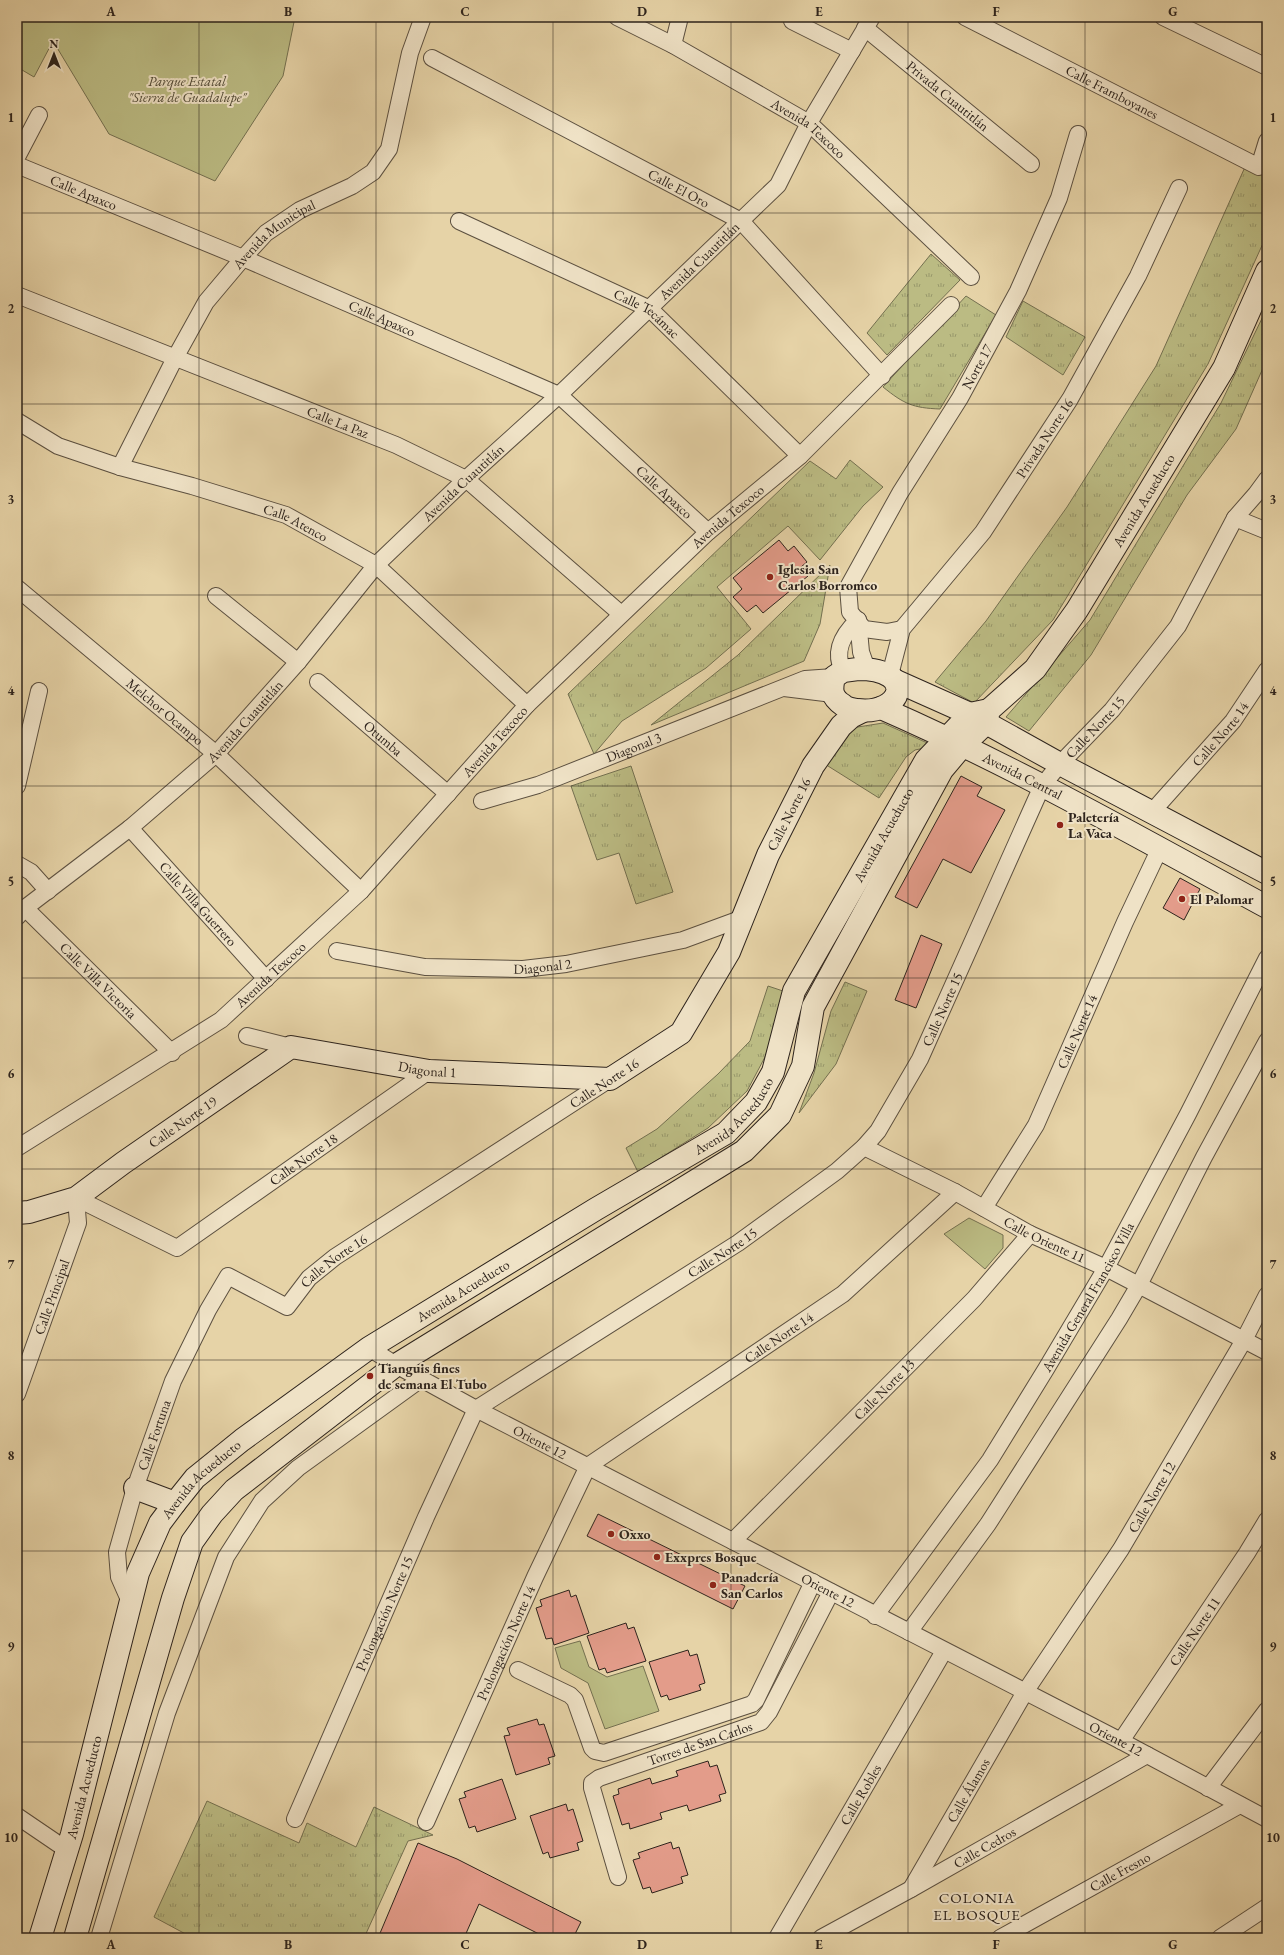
<svg xmlns="http://www.w3.org/2000/svg" width="1284" height="1955" viewBox="0 0 1284 1955" font-family="'EB Garamond',serif">
	<defs>
		<pattern id="grass-tufts" width="24" height="20" patternUnits="userSpaceOnUse"><rect width="24" height="20" fill="#bbbb83"/><path d="M3 7l-1-3M5 7V3M7 7l1-3M15 17l-1-3M17 17v-4M19 17l1-3" fill="none" stroke="#98986b"/></pattern>
	</defs>
	<rect width="100%" height="100%" fill="#e6d3a7"/>
	<filter id="stains"><feTurbulence type="fractalNoise" baseFrequency=".005" numOctaves="4"/><feColorMatrix values="0 0 0 0 .2 0 0 0 0 .09 0 0 0 0 .02 0 0 0 .5 -.17"/></filter>
	<radialGradient id="worn" r=".72"><stop offset=".6" stop-color="#630" stop-opacity="0"/><stop offset="1" stop-color="#630" stop-opacity=".3"/></radialGradient>
	<path fill="url(#grass-tufts)" stroke="#747050" d="M1245,167L1263,174L1267,179V227L1265,239L1208,364L1053,620L974,703L935,682L986,621L1067,507L1156,366Z
		M931,254L960,280L887,355L867,333Z
		M966,296L996,315L940,409C913,408 904,404 883,387Z
		M1023,301L1085,337L1063,375L1006,337Z
		M1267,308V359L1236,429L1187,495L1091,655L1029,731L1006,717L1090,620L1221,403Z
		M850,460L883,487L863,506L820,560L788,526L717,587L751,629L706,668L622,721L594,754L568,694L810,461L836,479Z
		M830,565L820,624L804,661L651,725L738,655Z
		M883,723L934,746L915,750L906,757L879,798L820,761L839,730Z
		M631,766L673,892L636,904L619,853L597,860L571,786Z
		M845,982L867,991L836,1064L799,1113L814,1073L831,1011Z
		M768,986L786,992L765,1057L747,1091L708,1128L638,1172L626,1148L657,1129L718,1074L750,1041Z
		M207,1801L299,1843L307,1823L356,1847L374,1807L433,1835L408,1841L364,1938H193L154,1917Z"/>
	<path fill="#bbbb83" stroke="#747050" d="M17,17H295L283,76L215,181L109,134L53,41L34,77L17,67Z
		M969,1218L1003,1235V1248L985,1269L944,1234Z
		M580,1641L589,1667L607,1677L643,1666L659,1711L605,1729L588,1683L561,1668L555,1648Z"/>
	<path fill="#e39c8a" stroke="#2e241d" d="M779,540L788,551L794,546L807,562L801,567L808,576L763,613L756,605L747,612L733,597L742,589L733,578Z
		M961,776L982,787L977,796L1005,810L971,873L943,859L917,908L895,897Z
		M1180,878L1200,889L1184,920L1163,908Z
		M921,935L942,944L916,1008L895,1000Z
		M598,1514L745,1586L733,1609L587,1536Z
		M569,1590L571,1597L576,1595L589,1633L554,1645L552,1638L546,1639L536,1608L542,1606L540,1600Z
		M626,1623L628,1629L634,1627L646,1661L607,1673L605,1668L599,1670L587,1636Z
		M688,1650L690,1656L697,1654L705,1683L699,1685L701,1690L669,1700L667,1695L661,1697L649,1662Z
		M537,1719L539,1725L544,1724L555,1756L548,1758L550,1764L516,1775L504,1736L510,1735L507,1728Z
		M708,1761L710,1767L717,1765L726,1793L719,1795L721,1801L689,1811L687,1805L660,1813L662,1819L630,1829L629,1823L622,1825L613,1796L619,1794L618,1789L650,1778L652,1784L678,1776L676,1771Z
		M502,1779L516,1819L477,1832L475,1826L469,1828L459,1799L466,1797L464,1792Z
		M566,1804L568,1811L573,1809L583,1841L577,1843L579,1850L550,1858L548,1852L543,1854L530,1816Z
		M671,1842L673,1849L679,1847L688,1875L681,1877L683,1883L652,1893L650,1887L643,1889L633,1860L640,1858L638,1853Z
		M418,1843L457,1859L581,1922L573,1938H547L479,1904L464,1938H378Z"/>
	<g fill="none" stroke-linecap="round" stroke-linejoin="round">
		<defs>
			<g id="street">
				<path id="s1" d="M617,17L673,45L809,123L971,277"/>
				<path id="s2" d="M965,17L1259,167L1267,141"/>
				<path d="M1163,17L1267,67"/>
				<path d="M792,21L852,51"/>
				<path id="s3" d="M865,28L1031,164"/>
				<path d="M673,45L680,17"/>
				<path id="s4" d="M432,58L741,221L882,376"/>
				<path d="M17,157L39,115"/>
				<path id="s5" d="M17,165L243,258L559,395L708,532"/>
				<path id="s6" d="M459,221L650,309L800,456"/>
				<path id="s7" d="M17,295L396,445L466,479L621,614"/>
				<path id="s8" d="M17,421L58,446L120,467L192,486L286,515L376,565L527,705"/>
				<path id="s9" d="M120,467L175,358L206,302L243,258L266,233L300,210L352,186L373,172L389,149L410,53L423,17"/>
				<path d="M1235,518L1267,531"/>
				<path id="s10" d="M17,588L216,754L361,891"/>
				<path d="M216,596L298,662"/>
				<path d="M858,620L861,652L867,669"/>
				<path id="s11" d="M902,629L887,632L864,629L850,612L848,587L900,493L960,398L1018,291L1059,198L1078,134"/>
				<path d="M843,671C833,651 843,634 858,620"/>
				<path id="s12" d="M890,675L902,629L983,532L1070,399L1138,276L1179,188"/>
				<path id="s13" d="M318,682L448,794"/>
				<path d="M784,688L833,694"/>
				<path d="M17,786L39,691"/>
				<path id="s14" d="M482,801L538,785L805,679L834,677"/>
				<path id="s15" d="M1151,813L1233,721L1267,670"/>
				<path id="s16" d="M130,828L266,979"/>
				<path d="M17,864L31,872L48,891"/>
				<path id="s17" d="M25,908L172,1053"/>
				<path id="s18" d="M17,917L25,908L130,828L216,754L298,662L376,565L466,479L559,395L778,185L809,123L872,17"/>
				<path id="s19" d="M337,951L425,967L523,969L566,964L683,940L743,918"/>
				<path d="M247,1036L291,1047"/>
				<path id="s20" d="M864,1147L955,1192L1030,1234L1106,1268L1267,1352"/>
				<path id="s21" d="M17,1148L221,1020L361,891L527,705L708,532L800,456L951,305"/>
				<path id="s22" d="M76,1198L177,1248L429,1071"/>
				<path id="s23" d="M984,1208L1036,1125L1125,922L1160,848"/>
				<path id="s24" d="M369,1348L396,1365L476,1409L1121,1741L1267,1819"/>
				<path id="s25" d="M17,1394L78,1223L76,1198"/>
				<path id="s26" d="M733,1541L974,1299L1030,1234"/>
				<path id="s27" d="M130,1602L119,1577L117,1552L135,1488L173,1381L208,1310L228,1276L287,1307L309,1278L335,1257L610,1079"/>
				<path id="s28" d="M875,1616L990,1460L1046,1369L1106,1268L1188,1114L1267,958"/>
				<path d="M909,1632L988,1524L1119,1319L1139,1285L1204,1157L1267,1041"/>
				<path d="M518,1670L570,1695L575,1700L592,1748L595,1751L604,1753L752,1704L756,1700L813,1582"/>
				<path id="s29" d="M1121,1741L1247,1553L1267,1520"/>
				<path d="M1208,1788L1267,1710"/>
				<path d="M17,1816L67,1850"/>
				<path id="s30" d="M295,1819L426,1517L476,1409L738,1243L837,1171L864,1147L878,1131L920,1059L1042,786L1060,764L1112,710L1178,626L1235,518L1256,494L1267,479"/>
				<path id="s31" d="M426,1822L535,1577L588,1466L843,1294L955,1192"/>
				<path id="s32" d="M618,1877L592,1788V1783L599,1778L761,1722L769,1712L831,1592"/>
				<path id="s33" d="M911,1889L1025,1692L1121,1549L1244,1340L1267,1295"/>
				<path d="M99,1938L167,1713L226,1557L262,1501L298,1468L421,1379"/>
				<path id="s34" d="M777,1938L944,1651"/>
				<path id="s35" d="M821,1938L911,1889L1147,1755"/>
				<path id="s36" d="M1000,1938L1240,1805"/>
				<path d="M1220,1938L1267,1907"/>
			</g>
			<g id="secondary">
				<path d="M858,669C919,669 902,716 857,710C851,709 847,709 843,705C831,697 831,690 834,677L843,671Z"/>
				<path d="M896,681L970,714L1060,764L1267,873"/>
				<path id="s37" d="M881,708C1014,766 1140,838 1267,907"/>
				<path id="s38" d="M17,1213L29,1212L76,1198L123,1163L291,1047L429,1071L610,1079L681,1033L729,952L768,855L813,766L841,726L851,717L863,711"/>
				<path d="M135,1488L175,1503"/>
				<path id="s39" d="M40,1938L72,1834L138,1573L160,1523L175,1503L195,1478L242,1440L369,1348L596,1209L726,1133L756,1102L773,1072L794,991L926,760L970,714L989,710"/>
				<path id="s40" d="M75,1938L173,1598L192,1542L212,1514L234,1490L396,1365L744,1151L780,1115L803,1066L813,1007L942,770L963,745L986,723L989,710L1035,669L1077,610L1224,368L1267,271"/>
			</g>
		</defs>
		<use href="#street" stroke="#5c5040" stroke-width="18"/>
		<use href="#secondary" stroke="#2e241d" stroke-width="24"/>
		<use href="#street" stroke="#efe2c6" stroke-width="16"/>
		<use href="#secondary" stroke="#efe2c6" stroke-width="22"/>
	</g>
	<path fill="none" stroke="#2e241d" stroke-width="1" stroke-opacity="0.55" d="M199,17V1938M376,17V1938M553,17V1938M731,17V1938M908,17V1938M1085,17V1938M17,213H1267M17,404H1267M17,595H1267M17,786H1267M17,978H1267M17,1169H1267M17,1360H1267M17,1551H1267M17,1742H1267"/>
	<g fill="#8f2418" stroke="#efe2c6" stroke-width="1.5">
		<circle cx="770" cy="577" r="4"/>
		<circle cx="1060" cy="825" r="4"/>
		<circle cx="1182" cy="899" r="4"/>
		<circle cx="370" cy="1376" r="4"/>
		<circle cx="611" cy="1534" r="4"/>
		<circle cx="657" cy="1557" r="4"/>
		<circle cx="713" cy="1585" r="4"/>
	</g>
	<g text-anchor="middle" stroke-width="4" stroke-linejoin="round" paint-order="stroke">
		<g font-size="14" font-style="italic" fill="#514a36" stroke="#efe2c6">
			<text x="187" y="86">Parque Estatal<tspan x="187" dy="16">"Sierra de Guadalupe"</tspan></text>
		</g>
		<g font-size="14" fill="#2e241d" stroke="#efe2c6">
			<text dy="5" stroke="none"><textPath href="#s2" startOffset="165">Calle Framboyanes</textPath></text>
			<text dy="5" stroke="none"><textPath href="#s3" startOffset="107">Privada Cuautitlán</textPath></text>
			<text dy="5" stroke="none"><textPath href="#s1" startOffset="222">Avenida Texcoco</textPath></text>
			<text dy="5" stroke="none"><textPath href="#s4" startOffset="279">Calle El Oro</textPath></text>
			<text dy="5" stroke="none"><textPath href="#s5" startOffset="72">Calle Apaxco</textPath></text>
			<text dy="5" stroke="none"><textPath href="#s9" startOffset="283">Avenida Municipal</textPath></text>
			<text dy="5" stroke="none"><textPath href="#s18" startOffset="949">Avenida Cuautitlán</textPath></text>
			<text dy="5" stroke="none"><textPath href="#s6" startOffset="210">Calle Tecámac</textPath></text>
			<text dy="5" stroke="none"><textPath href="#s5" startOffset="396">Calle Apaxco</textPath></text>
			<text dy="5" stroke="none"><textPath href="#s11" startOffset="341">Norte 17</textPath></text>
			<text dy="5" stroke="none"><textPath href="#s7" startOffset="345">Calle La Paz</textPath></text>
			<text dy="5" stroke="none"><textPath href="#s12" startOffset="286">Privada Norte 16</textPath></text>
			<text dy="5" stroke="none"><textPath href="#s18" startOffset="625">Avenida Cuautitlán</textPath></text>
			<text dy="5" stroke="none"><textPath href="#s5" startOffset="732">Calle Apaxco</textPath></text>
			<text dy="5" stroke="none"><textPath href="#s40" startOffset="1868">Avenida Acueducto</textPath></text>
			<text dy="5" stroke="none"><textPath href="#s21" startOffset="956">Avenida Texcoco</textPath></text>
			<text dy="5" stroke="none"><textPath href="#s8" startOffset="298">Calle Atenco</textPath></text>
			<text dy="5" stroke="none"><textPath href="#s10" startOffset="193">Melchor Ocampo</textPath></text>
			<text dy="5" stroke="none"><textPath href="#s18" startOffset="301">Avenida Cuautitlán</textPath></text>
			<text dy="5" stroke="none"><textPath href="#s30" startOffset="1400">Calle Norte 15</textPath></text>
			<text dy="5" stroke="none"><textPath href="#s15" startOffset="105">Calle Norte 14</textPath></text>
			<text dy="5" stroke="none"><textPath href="#s13" startOffset="86">Otumba</textPath></text>
			<text dy="5" stroke="none"><textPath href="#s21" startOffset="632">Avenida Texcoco</textPath></text>
			<text dy="5" stroke="none"><textPath href="#s14" startOffset="161">Diagonal 3</textPath></text>
			<text dy="5" stroke="none"><textPath href="#s37" startOffset="157">Avenida Central</textPath></text>
			<text dy="5" stroke="none"><textPath href="#s38" startOffset="974">Calle Norte 16</textPath></text>
			<text dy="5" stroke="none"><textPath href="#s39" startOffset="1465">Avenida Acueducto</textPath></text>
			<text dy="5" stroke="none"><textPath href="#s16" startOffset="102">Calle Villa Guerrero</textPath></text>
			<text dy="5" stroke="none"><textPath href="#s19" startOffset="207">Diagonal 2</textPath></text>
			<text dy="5" stroke="none"><textPath href="#s21" startOffset="308">Avenida Texcoco</textPath></text>
			<text dy="5" stroke="none"><textPath href="#s17" startOffset="103">Calle Villa Victoria</textPath></text>
			<text dy="5" stroke="none"><textPath href="#s30" startOffset="1076">Calle Norte 15</textPath></text>
			<text dy="5" stroke="none"><textPath href="#s23" startOffset="200">Calle Norte 14</textPath></text>
			<text dy="5" stroke="none"><textPath href="#s38" startOffset="462">Diagonal 1</textPath></text>
			<text transform="translate(604 1083) rotate(-33)" y="5">Calle Norte 16</text>
			<text dy="5" stroke="none"><textPath href="#s39" startOffset="1141">Avenida Acueducto</textPath></text>
			<text dy="5" stroke="none"><textPath href="#s38" startOffset="192">Calle Norte 19</textPath></text>
			<text dy="5" stroke="none"><textPath href="#s22" startOffset="267">Calle Norte 18</textPath></text>
			<text dy="5" stroke="none"><textPath href="#s20" startOffset="203">Calle Oriente 11</textPath></text>
			<text dy="5" stroke="none"><textPath href="#s30" startOffset="740">Calle Norte 15</textPath></text>
			<text dy="5" stroke="none"><textPath href="#s27" startOffset="484">Calle Norte 16</textPath></text>
			<text dy="5" stroke="none"><textPath href="#s39" startOffset="817">Avenida Acueducto</textPath></text>
			<text dy="5" stroke="none"><textPath href="#s25" startOffset="103">Calle Principal</textPath></text>
			<text dy="5" stroke="none"><textPath href="#s28" startOffset="384">Avenida General Francisco Villa</textPath></text>
			<text dy="5" stroke="none"><textPath href="#s31" startOffset="621">Calle Norte 14</textPath></text>
			<text dy="5" stroke="none"><textPath href="#s26" startOffset="214">Calle Norte 13</textPath></text>
			<text dy="5" stroke="none"><textPath href="#s27" startOffset="175">Calle Fortuna</textPath></text>
			<text dy="5" stroke="none"><textPath href="#s24" startOffset="195">Oriente 12</textPath></text>
			<text dy="5" stroke="none"><textPath href="#s39" startOffset="493">Avenida Acueducto</textPath></text>
			<text dy="5" stroke="none"><textPath href="#s33" startOffset="460">Calle Norte 12</textPath></text>
			<text dy="5" stroke="none"><textPath href="#s24" startOffset="519">Oriente 12</textPath></text>
			<text dy="5" stroke="none"><textPath href="#s30" startOffset="224">Prolongación Norte 15</textPath></text>
			<text dy="5" stroke="none"><textPath href="#s29" startOffset="132">Calle Norte 11</textPath></text>
			<text dy="5" stroke="none"><textPath href="#s31" startOffset="196">Prolongación Norte 14</textPath></text>
			<text dy="5" stroke="none"><textPath href="#s24" startOffset="843">Oriente 12</textPath></text>
			<text dy="5" stroke="none"><textPath href="#s32" startOffset="213">Torres de San Carlos</textPath></text>
			<text dy="5" stroke="none"><textPath href="#s39" startOffset="157">Avenida Acueducto</textPath></text>
			<text dy="5" stroke="none"><textPath href="#s33" startOffset="114">Calle Álamos</textPath></text>
			<text dy="5" stroke="none"><textPath href="#s34" startOffset="166">Calle Robles</textPath></text>
			<text dy="5" stroke="none"><textPath href="#s35" startOffset="187">Calle Cedros</textPath></text>
			<text dy="5" stroke="none"><textPath href="#s36" startOffset="137">Calle Fresno</textPath></text>
		</g>
		<g font-size="14" font-weight="bold" fill="#2e241d" stroke="#efe2c6" text-anchor="start">
			<text x="778" y="574">Iglesia San<tspan x="778" dy="16">Carlos Borromeo</tspan></text>
			<text x="1068" y="822">Paletería<tspan x="1068" dy="16">La Vaca</tspan></text>
			<text x="1190" y="904">El Palomar</text>
			<text x="378" y="1373">Tianguis fines<tspan x="378" dy="16">de semana El Tubo</tspan></text>
			<text x="619" y="1539">Oxxo</text>
			<text x="665" y="1562">Exxpres Bosque</text>
			<text x="721" y="1582">Panadería<tspan x="721" dy="16">San Carlos</tspan></text>
		</g>
		<g font-size="15" letter-spacing="1" fill="#2e241d" stroke="#efe2c6">
			<text x="977" y="1903">COLONIA<tspan x="977" dy="17">EL BOSQUE</tspan></text>
		</g>
	</g>
	<rect width="1284" height="1955" fill="none" stroke="#e6d3a7" stroke-width="44"/>
	<g transform="translate(54 54)" stroke="#efe2c6" stroke-width="3" paint-order="stroke">
	<path d="M0-3L7 15L0 10L-7 15Z" fill="#2e241d"/>
	<text y="-6" font-size="11" font-weight="bold" text-anchor="middle" fill="#2e241d">N</text>
	</g>
	<rect x="22" y="22" width="1240" height="1911" fill="none" stroke="#2e241d" stroke-width="1.5"/>
	<g font-size="13" text-anchor="middle" font-weight="bold" fill="#2e241d">
		<text x="111" y="16">A</text>
		<text x="288" y="16">B</text>
		<text x="465" y="16">C</text>
		<text x="642" y="16">D</text>
		<text x="819" y="16">E</text>
		<text x="996" y="16">F</text>
		<text x="1173" y="16">G</text>
		<text x="11" y="122">1</text>
		<text x="1273" y="122">1</text>
		<text x="11" y="313">2</text>
		<text x="1273" y="313">2</text>
		<text x="11" y="504">3</text>
		<text x="1273" y="504">3</text>
		<text x="11" y="695">4</text>
		<text x="1273" y="695">4</text>
		<text x="11" y="886">5</text>
		<text x="1273" y="886">5</text>
		<text x="11" y="1078">6</text>
		<text x="1273" y="1078">6</text>
		<text x="11" y="1269">7</text>
		<text x="1273" y="1269">7</text>
		<text x="11" y="1460">8</text>
		<text x="1273" y="1460">8</text>
		<text x="11" y="1651">9</text>
		<text x="1273" y="1651">9</text>
		<text x="11" y="1842">10</text>
		<text x="1273" y="1842">10</text>
		<text x="111" y="1949">A</text>
		<text x="288" y="1949">B</text>
		<text x="465" y="1949">C</text>
		<text x="642" y="1949">D</text>
		<text x="819" y="1949">E</text>
		<text x="996" y="1949">F</text>
		<text x="1173" y="1949">G</text>
	</g>
	<rect width="100%" height="100%" filter="url(#stains)"/>
	<rect width="100%" height="100%" fill="url(#worn)"/>
</svg>
